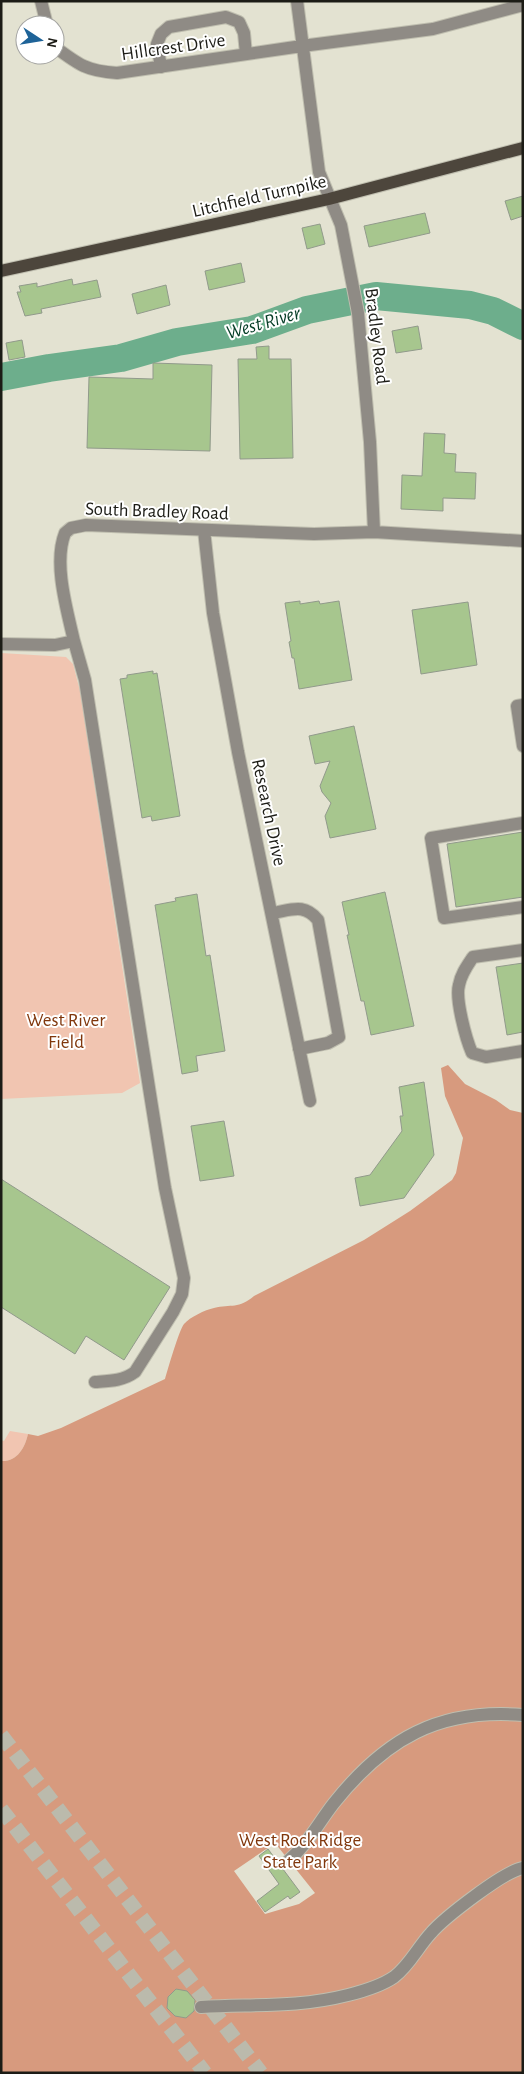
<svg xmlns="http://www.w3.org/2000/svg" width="524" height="2074" viewBox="0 0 524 2074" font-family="'Alegreya Sans',sans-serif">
	<rect width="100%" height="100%" fill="#e3e2d1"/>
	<path fill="#f1c5b1" d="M1,653L66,657L73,664L80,691L140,1083L122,1093L1,1099Z
		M10,1431L28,1434C25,1448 17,1462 1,1461V1440L4,1441Z"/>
	<path fill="#d79a7e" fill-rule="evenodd" d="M448,1065L465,1084L496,1100L510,1110L523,1113V2073H1V1461C17,1462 25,1448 28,1434L38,1436L61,1428L165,1379C168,1369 179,1330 184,1324C190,1317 205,1310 214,1308C231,1304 239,1309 254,1296L364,1240L410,1211L452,1180L456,1173L463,1138L445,1096L441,1068ZM275,1843L315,1893L299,1904L265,1914L234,1871Z"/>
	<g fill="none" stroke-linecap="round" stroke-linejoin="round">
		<path stroke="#6dae8c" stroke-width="28" d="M1,377L49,368L121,358L177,342L252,330L307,310L376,296L470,305L493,311L523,326"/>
	</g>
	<path fill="#a7c68e" stroke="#919a8b" d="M523,196V216L511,220L505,201Z
		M425,213L430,233L369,247L364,226Z
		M320,224L325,244L307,249L302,228Z
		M241,263L245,282L209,290L205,271Z
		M72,279L73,285L97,280L101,297L41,309L42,313L25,316L17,292H21L19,286L37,283V287Z
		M166,285L170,305L137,314L132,294Z
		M418,326L422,349L396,353L392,331Z
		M22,340L25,357L9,360L6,343Z
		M269,346V359H291L293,458L240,459L238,359H257L256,347Z
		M153,363L212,365L210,451L87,448L89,377L153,379Z
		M424,433L445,434L444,453L456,454L455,472L476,473L475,499L443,498V511L401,509L402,475L422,476Z
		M300,601V604L319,601L320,604L339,601L352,680L299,689L294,658H292L289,642L291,641L285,603Z
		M468,602L477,665L421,674L412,610Z
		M153,671V674L157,673L180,816L152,821L151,816L142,818L120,679L127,678V675Z
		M354,726L376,829L330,838L325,816L331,803L322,792L320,786L330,761L315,764L309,736Z
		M523,832V897L456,907L447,844Z
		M385,892L414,1026L371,1035L364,1001H361L347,935H349L342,902Z
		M197,894L206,956L210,955L225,1051L196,1056L198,1071L182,1074L155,905L176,901L175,898Z
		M523,963V1032L507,1035L496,967Z
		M424,1082L434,1155L404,1198L360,1206L355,1178L370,1175L402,1131L400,1116H403L399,1087Z
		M224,1121L234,1176L200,1181L191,1126Z
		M1,1179L170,1287L124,1360L86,1336L75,1354L1,1307Z
		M268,1849L300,1892L290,1899L288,1896L265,1912L257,1901L279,1884L259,1856Z
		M176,1989L187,1991L195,2000L194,2011L186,2018L175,2016L167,2008L168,1997Z"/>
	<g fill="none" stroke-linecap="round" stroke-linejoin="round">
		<path stroke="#bbbaac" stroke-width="15" stroke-dasharray="15 8" stroke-linecap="butt" d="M1,1735L261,2073
			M1,1809L205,2073"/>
		<defs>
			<path id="minor" d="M41,1L47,25
				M297,1L319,172L341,225L358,313L370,442L374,532
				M55,47C79,65 87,71 117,73L302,46L433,29L523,5
				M161,67L157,44L161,34L169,27L226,17L239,22L244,33L246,54
				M204,530L213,613L238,752L310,1101
				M74,641L85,680L150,1094L165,1188L184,1278L182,1294L173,1312L135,1372C123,1381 109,1381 95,1382
				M1,644L55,645L74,641C67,610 53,563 65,533L71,528L86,525L314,534L374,532L523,541
				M523,705L517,706L523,746
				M523,823L431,838L444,918L523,907
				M272,913C292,910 304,903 318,920L339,1037L328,1043L299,1049
				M523,950L473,957C467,966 461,974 459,985C455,999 466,1039 472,1053L486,1057L523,1051
				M289,1860C308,1844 319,1822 334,1803C385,1739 439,1708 523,1715
				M201,2007C253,2004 297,2008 348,1995C364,1991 381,1986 394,1977C409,1966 418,1947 431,1933C444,1918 504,1871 523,1868"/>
			<path id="major" d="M1,271L329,199L523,148"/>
		</defs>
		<use href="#minor" stroke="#bfbeaf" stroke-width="14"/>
		<use href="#major" stroke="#bfbeaf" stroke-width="14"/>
		<use href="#minor" stroke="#8f8b85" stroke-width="12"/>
		<use href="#major" stroke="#4d463c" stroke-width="12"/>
	</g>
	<g text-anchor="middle" stroke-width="4" stroke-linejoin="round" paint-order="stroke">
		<g font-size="19" fill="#1c1c16" stroke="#fff">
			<text transform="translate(173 46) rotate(-8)" y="7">Hillcrest Drive</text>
			<text transform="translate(259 195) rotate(-13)" y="7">Litchfield Turnpike</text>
			<text transform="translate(378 336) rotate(83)" y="7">Bradley Road</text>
			<text transform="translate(157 510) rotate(2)" y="7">South Bradley Road</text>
			<text transform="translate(270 812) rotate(78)" y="7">Research Drive</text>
		</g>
		<g font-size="19" fill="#80370c" stroke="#fff">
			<text x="66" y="1026">West River<tspan x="66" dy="22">Field</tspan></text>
			<text x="300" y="1846">West Rock Ridge<tspan x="300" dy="22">State Park</tspan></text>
		</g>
		<g font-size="20" font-style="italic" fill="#043c25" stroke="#fff">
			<text transform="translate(263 322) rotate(-16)" y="7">West River</text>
		</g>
	</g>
	<rect width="524" height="2074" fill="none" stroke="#1c1c16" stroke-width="5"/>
	<g transform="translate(40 40) rotate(102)"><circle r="24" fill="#ffffff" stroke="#a4a4a2"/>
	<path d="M0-4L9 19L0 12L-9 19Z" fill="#1e6398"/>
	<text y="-8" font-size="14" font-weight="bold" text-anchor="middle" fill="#1c1c16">N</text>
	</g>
</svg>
